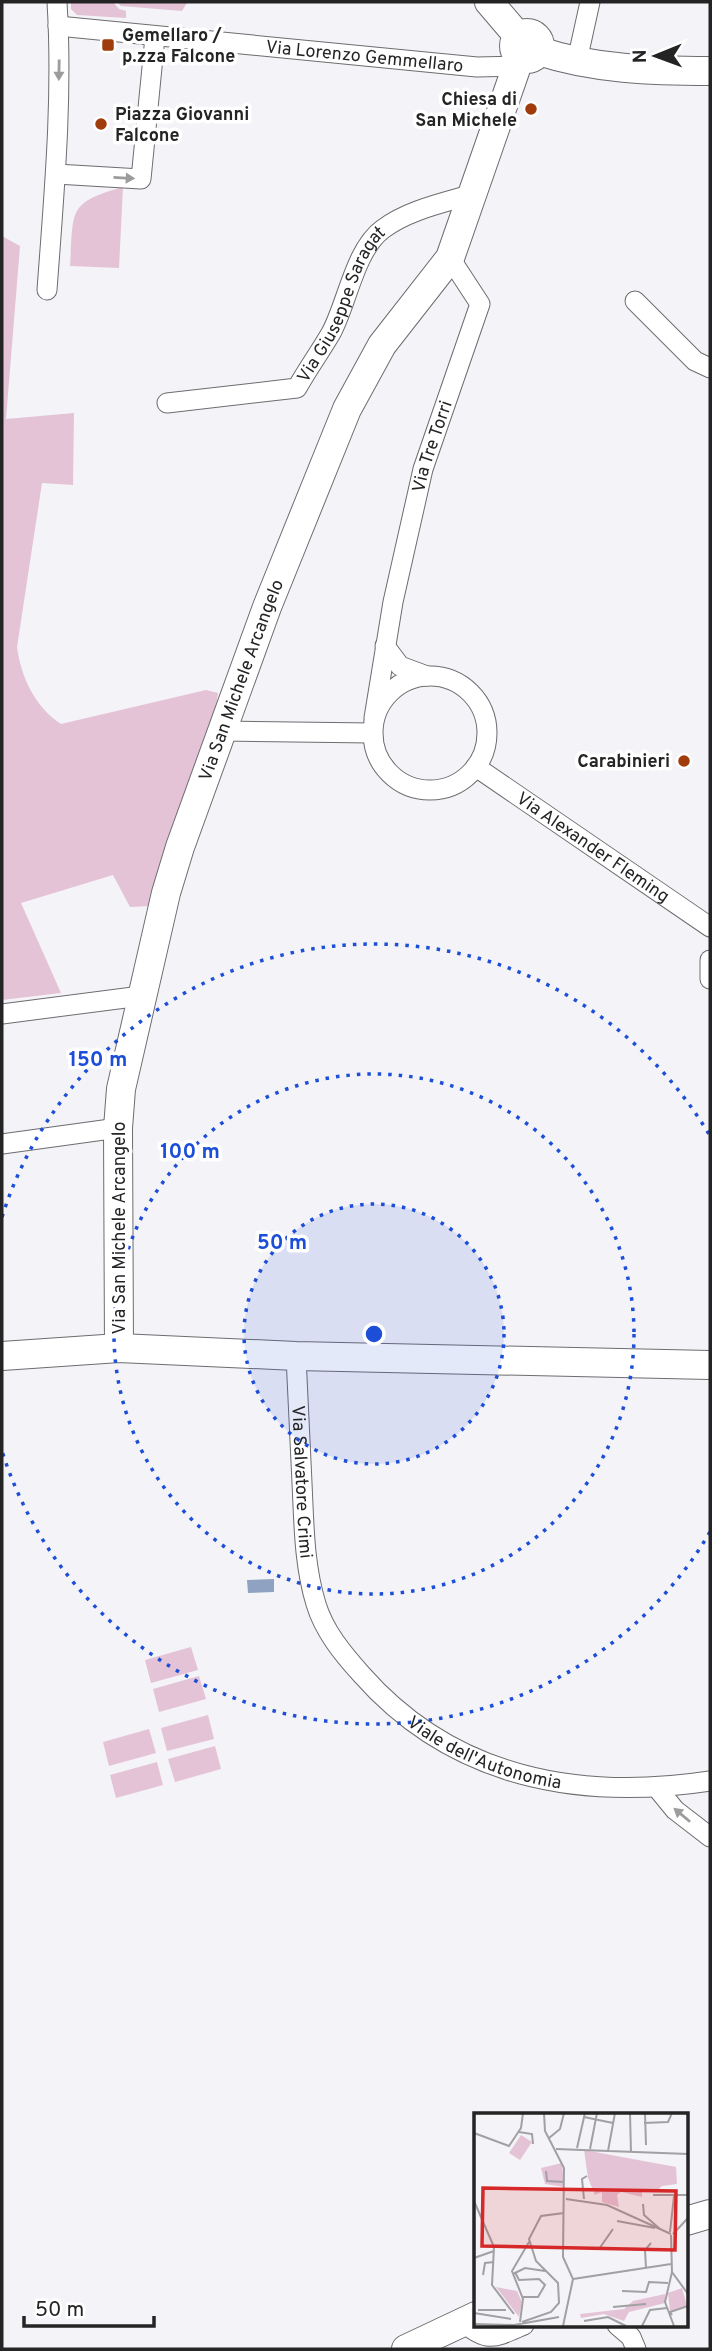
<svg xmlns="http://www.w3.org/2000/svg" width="712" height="2351" viewBox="0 0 712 2351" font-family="Overpass,sans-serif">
	<rect width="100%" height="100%" fill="#f4f3f7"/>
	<path fill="#e4c3d7" d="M71,2H113L119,9L126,11V18L77,15L71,9Z
		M117,2H187V3L182,11L121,6Z
		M123,187L119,268L70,266C74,211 66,203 123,187Z
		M2,236L20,246L6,419L74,413L73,485L42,483L17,647C21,677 35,707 61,724L206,690L218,693L215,714L151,906L130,907L113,875L21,903L61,993L2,1000Z
		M191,1647L198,1670L151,1683L145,1660Z
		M199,1676L206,1699L159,1712L153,1689Z
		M208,1715L214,1739L167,1751L161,1728Z
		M149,1729L156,1753L109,1766L103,1742Z
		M215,1746L221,1769L175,1782L168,1759Z
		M157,1762L163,1785L116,1798L110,1775Z"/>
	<path fill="#90a2c1" d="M274,1579V1592L248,1593L247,1580Z"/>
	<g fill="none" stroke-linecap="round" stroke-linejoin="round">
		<defs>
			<g id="minor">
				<path id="s1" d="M58,26L477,67L516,66"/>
				<path d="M577,61L590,2"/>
				<path d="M56,174L141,179L155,37"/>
				<path d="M47,290C54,194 63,98 57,2"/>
				<path d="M635,301L695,361L710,368"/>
				<path id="s2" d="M167,403L297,388C307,370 320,352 331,333C347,304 355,249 383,229C408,210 443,203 473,194"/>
				<path d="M385,646L400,666L427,676"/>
				<circle cx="430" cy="733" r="57"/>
				<path id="s3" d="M374,718L393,602L423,469L480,304L450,258"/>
				<path d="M222,731L372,733"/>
				<path id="s4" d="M476,767L710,927"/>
				<path d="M710,960V979"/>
				<path d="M2,1014L141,996"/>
				<path d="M2,1144L118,1128"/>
				<path id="s5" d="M296,1356C298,1398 300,1441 302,1483C304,1524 304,1565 316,1604C324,1631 343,1654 362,1675C453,1778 579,1801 710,1781"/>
				<path d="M657,1788L675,1810L710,1837"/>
				<path d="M463,2322C488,2344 496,2337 524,2325"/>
				<path d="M617,2325L631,2337L636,2349"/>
			</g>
			<g id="secondary">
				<path d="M489,2L518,36"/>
				<circle cx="527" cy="46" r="13"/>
				<path d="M539,51C593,69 653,71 710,71"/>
				<path id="s6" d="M119,1348L118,1128L121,1089L166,893L180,847L267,607L347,409L382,345L450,258L520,57"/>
				<path d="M2,1356L119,1348L296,1356L710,1365"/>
				<path d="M686,2221L710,2214"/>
				<path d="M406,2349L476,2316"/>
			</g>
		</defs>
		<use href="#minor" stroke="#6d6c6f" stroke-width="21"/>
		<use href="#secondary" stroke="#6d6c6f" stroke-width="30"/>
		<use href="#minor" stroke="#fff" stroke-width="19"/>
		<use href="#secondary" stroke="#fff" stroke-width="28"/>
	</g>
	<defs><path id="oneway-solid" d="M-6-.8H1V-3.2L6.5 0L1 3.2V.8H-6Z" transform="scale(1.75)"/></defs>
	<g fill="#9c9c9d">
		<use href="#oneway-solid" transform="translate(59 70) rotate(91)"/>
		<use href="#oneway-solid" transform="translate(124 178) rotate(3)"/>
		<use href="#oneway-solid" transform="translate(682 1815) rotate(-140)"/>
	</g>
	<circle cx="374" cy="1334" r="130" fill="#1d4ed8" fill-opacity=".12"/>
	<g fill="none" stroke="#1d4ed8" stroke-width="3.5" stroke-dasharray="3.5 7">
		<circle cx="374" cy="1334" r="130"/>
		<circle cx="374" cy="1334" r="260"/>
		<path d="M710 1532A390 390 0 0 1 2 1451M2 1217A390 390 0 0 1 710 1136"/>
	</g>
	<g fill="#a03c0c" stroke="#fff" stroke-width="2.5">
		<rect x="101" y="38" width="14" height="14" rx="3.5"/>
		<circle cx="531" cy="109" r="7"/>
		<circle cx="101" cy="124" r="7"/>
		<circle cx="684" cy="761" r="7"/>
	</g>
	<g text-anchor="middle" stroke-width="7" stroke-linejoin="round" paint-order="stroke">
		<g font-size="18" font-weight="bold" fill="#242425" stroke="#fff" text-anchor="start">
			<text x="122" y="41">Gemellaro /<tspan x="122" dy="21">p.zza Falcone</tspan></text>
			<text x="517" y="105" text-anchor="end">Chiesa di<tspan x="517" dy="21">San Michele</tspan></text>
			<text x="115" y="120">Piazza Giovanni<tspan x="115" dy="21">Falcone</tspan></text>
			<text x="670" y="767" text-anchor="end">Carabinieri</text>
		</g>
		<g font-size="18" fill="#242425" stroke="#fff">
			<text dy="6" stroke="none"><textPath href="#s1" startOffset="308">Via Lorenzo Gemmellaro</textPath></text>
			<text dy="6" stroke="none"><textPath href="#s2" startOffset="226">Via Giuseppe Saragat</textPath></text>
			<text dy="6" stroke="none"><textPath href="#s3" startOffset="278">Via Tre Torri</textPath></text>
			<text dy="6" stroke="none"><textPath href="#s6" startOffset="686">Via San Michele Arcangelo</textPath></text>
			<text dy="6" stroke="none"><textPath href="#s4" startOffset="142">Via Alexander Fleming</textPath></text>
			<text transform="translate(119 1228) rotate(-90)" y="6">Via San Michele Arcangelo</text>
			<text dy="6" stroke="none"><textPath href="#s5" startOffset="126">Via Salvatore Crimi</textPath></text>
			<text dy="6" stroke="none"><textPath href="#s5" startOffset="483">Viale dell'Autonomia</textPath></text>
		</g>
	</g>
	<g transform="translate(474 2113)">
		<rect width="214" height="214" fill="#f4f3f7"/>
		<path d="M47,22L58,29L46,47L35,40ZM110,37L202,54L203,71L188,73L182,79L168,78V84L147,79L143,82L145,94L128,89V79L121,82L114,65ZM88,50L90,74L71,71L67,55ZM22,174L43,178L48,189L45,204ZM208,175L213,193L196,199L194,180ZM191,181V190L155,199L150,208L130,201L107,205L106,201L150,196L159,188Z" fill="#e4c3d7"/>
		<path fill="none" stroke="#a1a0a3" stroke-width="2" d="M70,0L71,18L90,55L89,144L99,166L89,213M156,0L157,40M171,0L172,32M110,4L139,10M170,10L194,9L198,0M45,19L58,21L59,31M0,20L35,33L47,15L49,0M75,25L86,16L90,0M103,35L111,0M82,36L214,41M116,36L123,0M134,38L141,0M72,58L73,68L90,69M179,82H214M92,86L133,92L197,121M110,86L108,66L113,63M0,88L20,134L18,172L40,201M169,91L170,102L186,116M143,108L181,115M196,119L200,83M199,121L214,105M197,122L198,159L214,181M125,136L139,116M0,145L20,138M172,155L171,137L177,130M41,159L45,167L65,166L71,172L64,184H48M198,159L191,189L200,213M39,161L51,155L71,158M9,162L11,150L20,149M99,166L197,151M148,178L172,179L175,169L194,170M139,194L172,191M4,197H32M0,200L37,206M198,202L196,199L214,193M110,208L134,204L152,213M46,209L49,186L38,158L55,129M48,209L77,199L85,190L84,170L62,148L55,126L67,103L90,100M0,211L40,212L85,204M168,213L176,197L193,195"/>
		<path fill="#d62828" fill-opacity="0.15" stroke="#d62828" stroke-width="3.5" d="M9,75L202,78L201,137L8,133Z"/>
		<rect width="214" height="214" fill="none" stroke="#242425" stroke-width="3.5"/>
	</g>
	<circle cx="374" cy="1334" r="10" fill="#1d4ed8" stroke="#fff" stroke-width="3.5"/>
	<g font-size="21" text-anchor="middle" font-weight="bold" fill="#1d4ed8" stroke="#fff" stroke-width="7" stroke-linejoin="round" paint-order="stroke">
		<text x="98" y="1066">150 m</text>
		<text x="190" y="1158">100 m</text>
		<text x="282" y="1249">50 m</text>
	</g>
	<rect width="712" height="2351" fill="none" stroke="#242425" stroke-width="7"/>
	<g transform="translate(656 56) rotate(269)" stroke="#ffffff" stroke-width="5" paint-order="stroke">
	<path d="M0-5L12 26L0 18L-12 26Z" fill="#242425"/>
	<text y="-10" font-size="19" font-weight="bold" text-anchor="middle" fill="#242425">N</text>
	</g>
	<path d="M24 2316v10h130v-10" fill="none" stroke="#242425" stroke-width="3.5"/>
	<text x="35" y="2316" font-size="21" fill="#242425" stroke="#ffffff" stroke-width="5" paint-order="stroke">50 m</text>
</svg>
